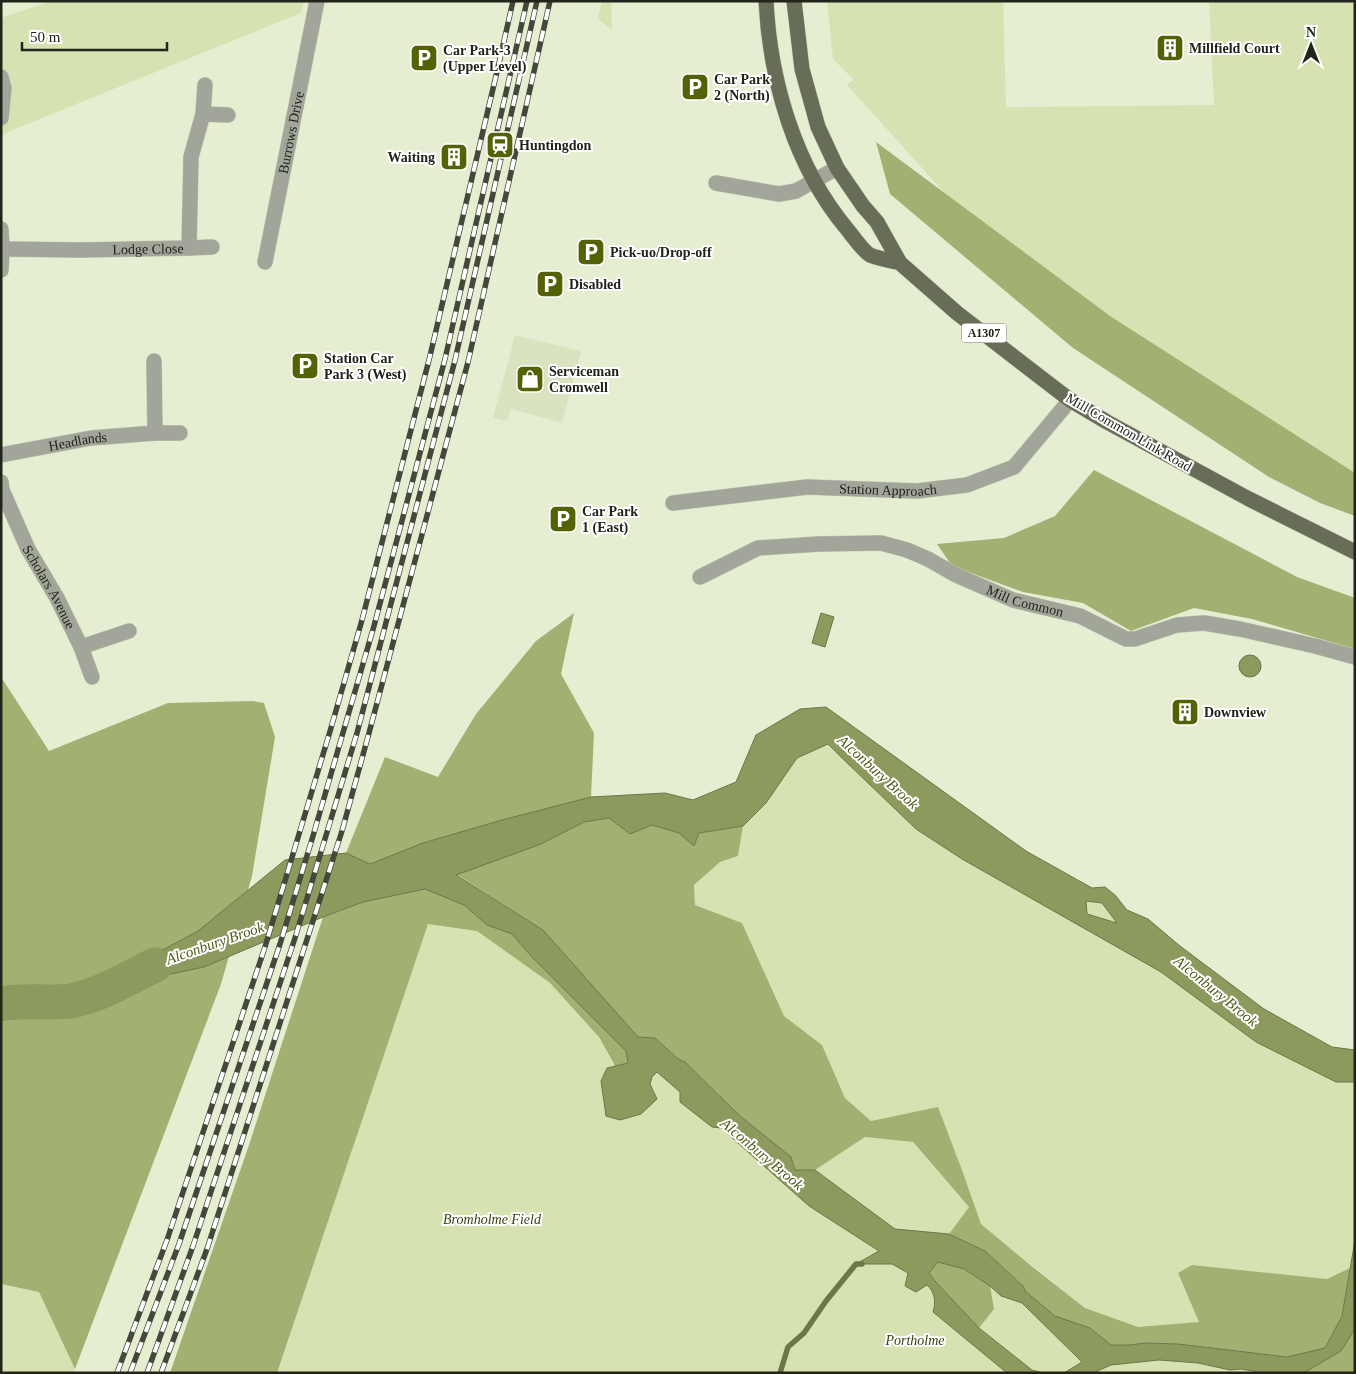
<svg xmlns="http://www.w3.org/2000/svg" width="1356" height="1374" viewBox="0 0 1356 1374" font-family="Georgia,serif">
	<rect width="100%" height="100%" fill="#e6eed2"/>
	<path fill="#d9e3bf" d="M515,335L581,351L562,423L511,409L507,421L493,418Z"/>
	<path fill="#d6e2b1" d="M51,1H304L301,13L10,131L1,136V18Z
		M602,1H611L612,30L598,19Z
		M827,1H1003L1006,107L1214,105L1209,1H1355V509L1056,316L847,85L854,80L833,59Z
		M828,744L842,758L916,829L962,859L1138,954L1336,1082H1355V1240L1350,1268L1327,1279L1192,1265L1178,1274L1200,1322L1138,1328L1085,1308L981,1224L962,1170L938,1108L871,1121L845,1098L822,1045L784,1016L742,923L695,905L694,885L720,862L738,856L743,826L766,803L797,758Z
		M1086,901L1102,903L1118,924L1087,914Z
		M428,923L477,931L550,983L599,1037L614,1066L650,1083L652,1077L657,1072L680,1092V1102L712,1127L721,1128L879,1252L857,1264H892L901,1270L908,1273L905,1286L916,1291L927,1285C935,1292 936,1302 933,1312L1007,1373H277Z
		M865,1137L912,1142L969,1207L949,1234L895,1229L815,1170Z
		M1,1284L39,1292L75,1369V1373H1Z
		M990,1286L1001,1296L1022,1303L1082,1362L1064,1373H1043L1032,1370L979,1328L994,1309Z
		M1159,1360L1198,1363L1230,1370L1241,1369L1264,1373H1093L1111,1365Z"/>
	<path fill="#a2b072" d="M876,142L1110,316L1355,473V516L1320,503L1269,477L1073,348L890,194Z
		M1094,470L1297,577L1355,598V649L1252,619L1194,608L1131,631L1083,603L1023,592L952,566L937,544L1004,538L1055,516Z
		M574,613L561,674L594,733L591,797L502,820L423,843L370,864L346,853L385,757L438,777L476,714L536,641Z
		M1,677L49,751L168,703L253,701L264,703L275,737L252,876L221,984L75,1369L39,1292L1,1284Z
		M609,818L630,834L652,825L679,833L694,846L699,833L743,826L738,856L720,862L694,885L695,905L742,923L784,1016L822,1045L845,1098L871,1121L938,1107L962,1170L981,1224L1034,1268L1085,1308L1138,1327L1199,1322L1178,1273L1192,1265L1327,1279L1350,1268L1342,1316L1325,1348L1287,1357L1178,1344L1146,1343L1129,1345H1111L1090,1328L1056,1317L1026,1292L1023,1286L985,1251L949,1234L969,1207L913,1142L865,1137L815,1170H795L791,1157L740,1116L685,1062L678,1059L655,1038L638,1037L543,930L456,874L541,844L584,822Z
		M425,889L464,905L487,925L512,934L531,956L627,1051L628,1063L615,1066L599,1037L550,983L477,931L428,924L277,1373H170L249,1145L323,917L363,902Z
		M938,1262L964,1269L990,1286L994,1309L979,1328L935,1281L929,1273Z
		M1355,1329V1373H1295L1307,1371L1341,1351Z"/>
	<path fill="#8c9a5d" stroke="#6c7749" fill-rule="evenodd" d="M821,613L834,617L825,647L812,643Z
		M1239 666a11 11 0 1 1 22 0a11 11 0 1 1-22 0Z
		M826,707L1026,851L1092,888L1105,887L1115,895L1127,910L1148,919L1180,946L1264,1009L1332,1047L1355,1050V1082H1336L1256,1042L1161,972L962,859L916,829L842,758L828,744L797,758L766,803L743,826L699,833L694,846L679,833L652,825L630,834L609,818L584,822L541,844L456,875L543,930L638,1037L655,1038L678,1059L685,1062L740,1116L791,1157L795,1170H815L895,1229L949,1234L985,1251L1023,1286L1026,1292L1055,1316L1090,1328L1111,1345H1129L1146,1343L1178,1344L1287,1357L1325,1348L1342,1316L1355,1240V1329L1341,1351L1307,1371L1295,1373H1264L1241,1369L1230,1370L1198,1363L1159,1360L1111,1365L1093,1373H1064L1082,1362L1022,1303L1001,1296L990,1286L964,1269L938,1262L929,1273L935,1281L979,1328L1032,1370L1043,1373H1007L933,1312C936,1302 935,1292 927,1285L916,1292L905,1286L908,1273L892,1264H856L879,1251L809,1206L721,1128L712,1127L680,1102V1092L657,1072L652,1077L650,1084L657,1099L641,1114L620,1120L606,1116L601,1081L607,1068L628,1063L626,1051L531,956L512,934L487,925L464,905L425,889L363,902L323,917L204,967L85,992L198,931L285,860L346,853L370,864L423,843L502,820L591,797L665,793L693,800L736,782L756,735L800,709ZM1086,901L1102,903L1117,923L1087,914Z"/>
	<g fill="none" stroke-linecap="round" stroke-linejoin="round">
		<path stroke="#6c7749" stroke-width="5.5" d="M780,1373L788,1347L804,1333L826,1301L856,1264H862"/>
		<path stroke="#8c9a5d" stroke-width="35" d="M1,1004C24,999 48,1004 70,1001C100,996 128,978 155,965"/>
		<defs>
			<g id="minor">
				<path d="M1,77L4,88L1,118"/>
				<path d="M203,114L228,115"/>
				<path d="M716,183L779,194L796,191L837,168"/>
				<path d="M1,229L2,249L1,270"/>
				<path d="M189,248L212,247"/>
				<path id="s1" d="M2,249L80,250L189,248L191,157L203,114L205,85"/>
				<path id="s2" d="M265,262L317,1"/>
				<path d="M155,433H180"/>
				<path id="s3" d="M1,455L91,438L155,433L154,361"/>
				<path id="s4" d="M1,482L2,490L28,549L57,598L81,647L129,631"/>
				<path id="s5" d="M673,503L807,487L917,491L967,485L1014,467L1070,400"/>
				<path id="s6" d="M700,577L758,548L819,544L881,543L907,550L928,559L956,575L1013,600L1080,616L1126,639H1135L1177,625L1204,623L1240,629L1315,646L1355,657"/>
				<path d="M81,647L92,677"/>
			</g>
			<path id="primary" d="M766,1C770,81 795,167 847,229C852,235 864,252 870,255C876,258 893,261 900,263
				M794,1L802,69L818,127L837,168L863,206L877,222L900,263L957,313L1070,400L1107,422L1249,499L1355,552"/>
		</defs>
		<use href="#minor" stroke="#c3cab1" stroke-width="16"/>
		<use href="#primary" stroke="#c3cab1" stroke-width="16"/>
		<use href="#minor" stroke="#a2a69a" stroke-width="15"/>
		<use href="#primary" stroke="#686d58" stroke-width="15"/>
		<defs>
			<path id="rail" d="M117,1373L167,1240L265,947L331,728L362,620L430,356L500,59L513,1
				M130,1373L179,1244L280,944L313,836L374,626L445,359L527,1
				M147,1373L193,1246L295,938L357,733L455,360L537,1
				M161,1373L207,1249L342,831L369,733L468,362L550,1"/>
		</defs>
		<use href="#rail" stroke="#44473a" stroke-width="5.5"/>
		<use href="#rail" stroke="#fff" stroke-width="4" stroke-dasharray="11" stroke-linecap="butt"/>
	</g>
	<defs>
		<symbol id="building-square" viewBox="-11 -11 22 22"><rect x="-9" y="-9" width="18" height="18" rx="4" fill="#546205" stroke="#fff"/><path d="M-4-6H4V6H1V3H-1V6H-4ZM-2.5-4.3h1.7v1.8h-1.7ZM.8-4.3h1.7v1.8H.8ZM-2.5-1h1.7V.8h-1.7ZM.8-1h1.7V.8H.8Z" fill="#fff"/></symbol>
		<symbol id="parking-square" viewBox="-11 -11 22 22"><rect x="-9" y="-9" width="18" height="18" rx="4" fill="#546205" stroke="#fff"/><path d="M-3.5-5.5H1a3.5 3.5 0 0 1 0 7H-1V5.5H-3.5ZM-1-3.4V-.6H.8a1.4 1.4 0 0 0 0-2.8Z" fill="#fff"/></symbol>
		<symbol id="station-square" viewBox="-11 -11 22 22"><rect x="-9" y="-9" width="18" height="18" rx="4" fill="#546205" stroke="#fff"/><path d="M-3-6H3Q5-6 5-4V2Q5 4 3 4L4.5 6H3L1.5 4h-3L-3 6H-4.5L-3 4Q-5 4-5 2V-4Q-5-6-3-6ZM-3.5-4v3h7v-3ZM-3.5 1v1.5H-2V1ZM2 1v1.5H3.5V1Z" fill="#fff"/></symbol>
		<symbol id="shop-square" viewBox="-11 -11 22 22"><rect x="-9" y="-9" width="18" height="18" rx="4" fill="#546205" stroke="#fff"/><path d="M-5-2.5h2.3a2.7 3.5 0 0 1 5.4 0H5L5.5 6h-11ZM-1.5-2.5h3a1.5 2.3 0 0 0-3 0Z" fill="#fff"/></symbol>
	</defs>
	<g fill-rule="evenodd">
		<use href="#building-square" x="1154" y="32" width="32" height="32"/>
		<use href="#parking-square" x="408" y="42" width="32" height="32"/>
		<use href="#parking-square" x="679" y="71" width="32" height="32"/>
		<use href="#station-square" x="484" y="129" width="32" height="32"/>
		<use href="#building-square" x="438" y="141" width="32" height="32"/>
		<use href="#parking-square" x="575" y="236" width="32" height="32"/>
		<use href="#parking-square" x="534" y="268" width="32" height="32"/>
		<use href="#parking-square" x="289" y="350" width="32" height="32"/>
		<use href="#shop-square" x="514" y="363" width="32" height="32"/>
		<use href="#parking-square" x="547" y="503" width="32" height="32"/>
		<use href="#building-square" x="1169" y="696" width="32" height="32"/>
	</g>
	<g text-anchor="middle" stroke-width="4" stroke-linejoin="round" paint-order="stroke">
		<rect fill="#fff" stroke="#64665f" stroke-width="1" x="961.5" y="323.5" width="45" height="19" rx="4"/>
		<g font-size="12" font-weight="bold" fill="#22241a">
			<text x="984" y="337">A1307</text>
		</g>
		<g font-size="14" font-weight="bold" fill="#22241a" stroke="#fff" text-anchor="start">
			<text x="1189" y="53">Millfield Court</text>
			<text x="443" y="55">Car Park-3<tspan x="443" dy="16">(Upper Level)</tspan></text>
			<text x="714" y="84">Car Park<tspan x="714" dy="16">2 (North)</tspan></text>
			<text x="519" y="150">Huntingdon</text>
			<text x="435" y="162" text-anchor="end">Waiting</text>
			<text x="610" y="257">Pick-uo/Drop-off</text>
			<text x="569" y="289">Disabled</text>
			<text x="324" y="363">Station Car<tspan x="324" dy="16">Park 3 (West)</tspan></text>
			<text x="549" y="376">Serviceman<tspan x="549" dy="16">Cromwell</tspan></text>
			<text x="582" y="516">Car Park<tspan x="582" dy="16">1 (East)</tspan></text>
			<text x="1204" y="717">Downview</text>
		</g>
		<g font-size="14" fill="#22241a" stroke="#fff">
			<text dy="5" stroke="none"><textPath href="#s2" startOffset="132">Burrows Drive</textPath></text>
			<text dy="5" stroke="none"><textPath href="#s1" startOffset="146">Lodge Close</textPath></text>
			<text transform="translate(1129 432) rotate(30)" y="5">Mill Common Link Road</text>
			<text dy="5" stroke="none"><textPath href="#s3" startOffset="78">Headlands</textPath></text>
			<text dy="5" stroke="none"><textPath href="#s5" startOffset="216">Station Approach</textPath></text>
			<text dy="5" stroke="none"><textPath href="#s4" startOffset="116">Scholars Avenue</textPath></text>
			<text dy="5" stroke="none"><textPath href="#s6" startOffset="344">Mill Common</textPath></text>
		</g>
		<g font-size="14" font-style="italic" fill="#363f0f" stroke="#fff">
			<text x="492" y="1224">Bromholme Field</text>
			<text x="915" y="1345">Portholme</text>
		</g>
		<g font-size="15" font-style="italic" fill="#4f5c17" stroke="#fff">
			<text transform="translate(878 772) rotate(42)" y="5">Alconbury Brook</text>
			<text transform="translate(215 943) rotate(-19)" y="5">Alconbury Brook</text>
			<text transform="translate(1216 991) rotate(39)" y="5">Alconbury Brook</text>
			<text transform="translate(762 1154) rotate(40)" y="5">Alconbury Brook</text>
		</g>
	</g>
	<rect width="1356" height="1374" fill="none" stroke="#22241a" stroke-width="5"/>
	<g transform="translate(1311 45)" stroke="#ffffff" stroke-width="4" paint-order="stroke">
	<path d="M0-4L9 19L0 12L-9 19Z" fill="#22241a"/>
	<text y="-8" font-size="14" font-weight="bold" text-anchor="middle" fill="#22241a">N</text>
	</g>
	<path d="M22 42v8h145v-8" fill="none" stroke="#22241a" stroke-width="2.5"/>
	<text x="30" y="42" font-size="15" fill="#22241a" stroke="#ffffff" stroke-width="4" paint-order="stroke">50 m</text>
</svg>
